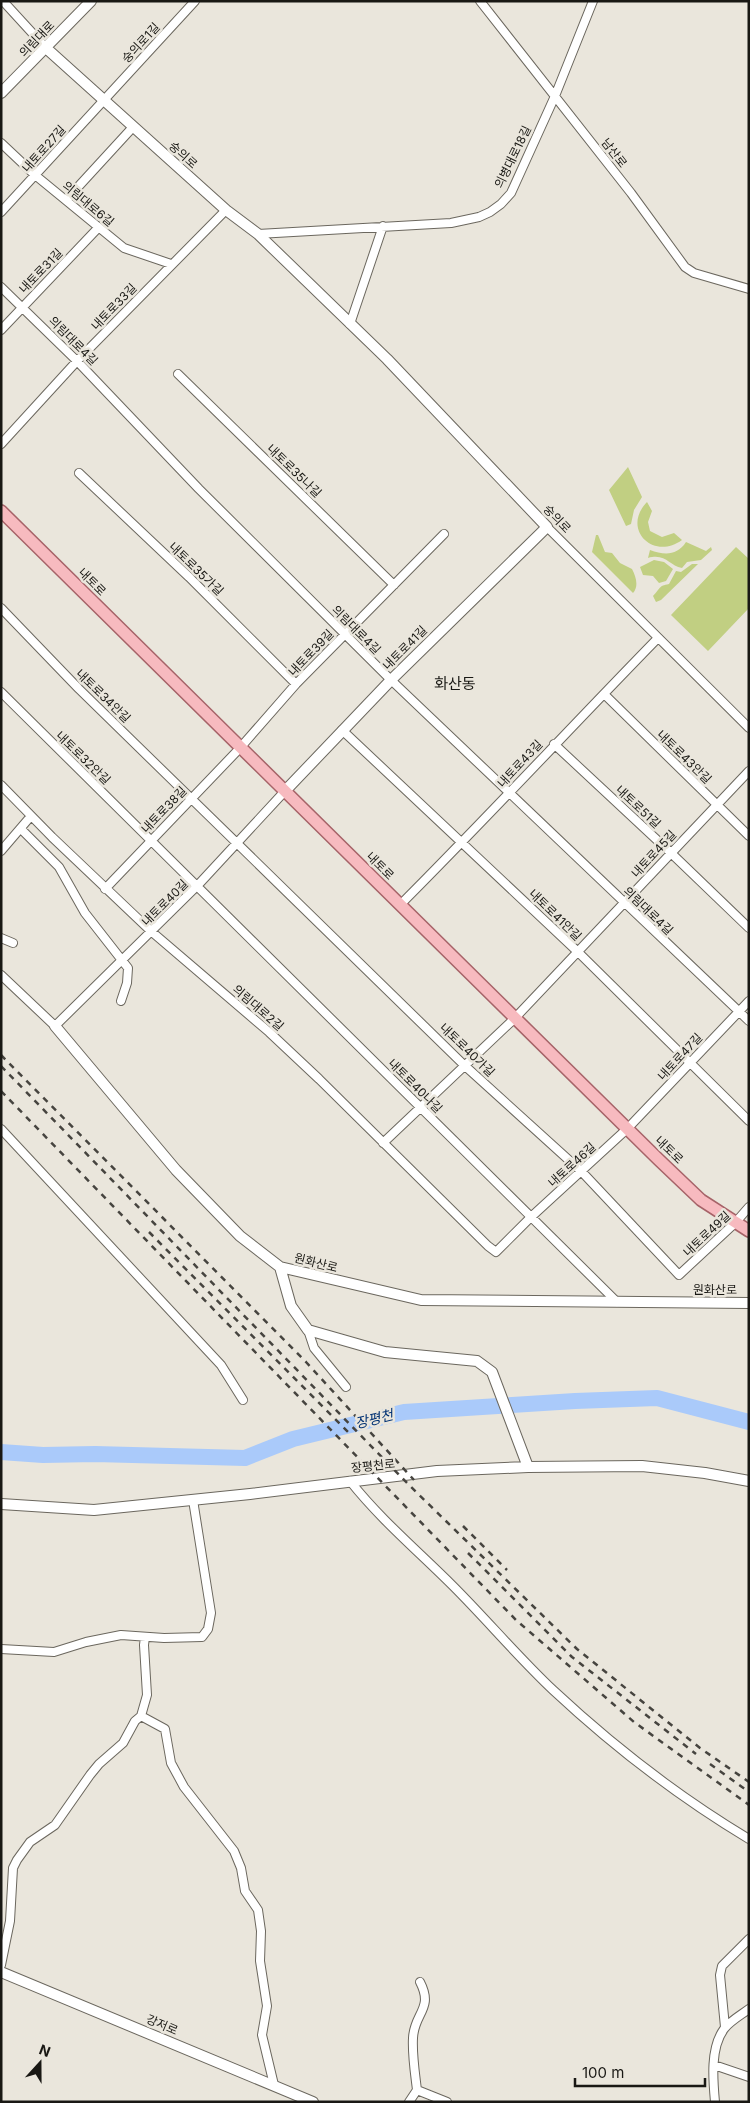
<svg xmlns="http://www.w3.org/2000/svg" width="750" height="2103" viewBox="0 0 750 2103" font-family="Inter,'Noto Sans KR',sans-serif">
	<rect width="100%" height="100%" fill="#eae6dc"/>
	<path fill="#c1cf82" d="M628,467L642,497L634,510L631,524L626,526L609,490Z
		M647,502L652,511L648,522L650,531L662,537L674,533L682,540C653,561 621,529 647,502Z
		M596,535H598L605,552L612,553L620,563L632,569C636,577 639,586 633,593L592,552Z
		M686,542L706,551L711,547L712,550L701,560L687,562L682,568C669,566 666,553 648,558L650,550C664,555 677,556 686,542Z
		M736,547L749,559V608L708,651L671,615Z
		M654,560L664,562L673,569L666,581L659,583L653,576L643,575L640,567Z
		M692,564H698L661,600L656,602L653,596C661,588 658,586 669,584L676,571L681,572Z"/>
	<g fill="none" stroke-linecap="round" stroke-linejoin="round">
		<path stroke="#aacafa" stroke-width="16" d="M1,1452L43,1455L95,1454L245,1458L293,1439L404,1412L575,1401L657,1398L749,1422"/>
		<defs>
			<path id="street" d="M3,1L46,48
				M480,1L631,193L685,267L694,273L749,289
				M1,143L35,175L124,248L171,264
				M66,200L133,127
				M1,212L195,1
				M258,234L451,223L479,217L490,212L501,204L511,193L555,96L593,1
				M1,287L77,361L199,489L391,680L749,1021
				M350,324L383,226
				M1,330L98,228
				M178,374L394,585
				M1,444L77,361L226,210
				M79,473L189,577L296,684
				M547,527L749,728
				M1,608L79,689L464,1065L582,1172L679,1275L735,1223L749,1207
				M1,692L617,1302
				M604,694L749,836
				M342,730L578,952L749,1121
				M554,744L671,853L749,928
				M1,785L52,837L152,932L269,1032L319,1079L488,1246L496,1252L531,1217L628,1128L749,1001
				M21,829L59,867L85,913L128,968L127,983L121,1001
				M1,851L31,816
				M105,889L240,748L296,684L444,534
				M400,905C487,818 571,727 657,639
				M1,938L13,943
				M1,975L55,1026L198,885L285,791
				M1,1129L221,1365L243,1400
				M383,1143L515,1018L749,771
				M308,1330L314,1348L346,1387
				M350,1481C381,1520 418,1551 453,1586C487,1620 518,1657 553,1690C613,1746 679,1797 749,1839
				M1,1649L54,1652L86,1642L121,1635L164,1638L202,1637L208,1629L211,1613L193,1500
				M141,1716L165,1729L171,1763L184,1787L234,1851L241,1868L245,1891L258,1910L261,1931L260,1961L267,2006L262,2035L274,2085
				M1,1965L10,1921L13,1868L17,1860L30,1842L55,1825L90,1775L99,1764L123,1743L135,1721L141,1716L147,1695L144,1645L145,1637
				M725,2027L720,1975L722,1966L749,1939
				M714,2065L749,2077
				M417,2090C415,2073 412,2055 413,2038C414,2013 434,2009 420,1982
				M409,2102L417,2090L447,2102
				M715,2102C713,2080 710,2048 724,2029C730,2021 741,2015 749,2009"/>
			<path id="secondary" d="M46,48L226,210L258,234L387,359L547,527L391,680L285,791
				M1,93L91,1
				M55,1026L176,1170L240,1236L280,1267L421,1300L749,1303
				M280,1267L291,1306L308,1330L385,1352L477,1361L492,1372L528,1467
				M1,1504L94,1510L250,1494L437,1471L528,1467L642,1466L705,1473L749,1481
				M1,1972L313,2102"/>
			<path id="primary" d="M1,511L658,1159L701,1200L749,1231"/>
		</defs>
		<use href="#street" stroke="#6b675e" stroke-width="10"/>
		<use href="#secondary" stroke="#6b675e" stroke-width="12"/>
		<use href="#primary" stroke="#a66368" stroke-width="14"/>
		<use href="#street" stroke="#fff" stroke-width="8"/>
		<use href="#secondary" stroke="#fff" stroke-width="10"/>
		<use href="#primary" stroke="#f7babf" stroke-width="11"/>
		<path stroke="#46443f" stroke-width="2.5" stroke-dasharray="6 6" stroke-linecap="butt" d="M1,1055L306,1362L414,1480
			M1,1066L408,1484L577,1649L700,1748L749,1782
			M1,1091L516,1620L634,1722L749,1805
			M149,1232L350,1434
			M463,1526L507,1570
			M468,1553L572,1657L696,1754
			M710,1764L749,1792"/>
	</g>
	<g text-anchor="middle" stroke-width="5" stroke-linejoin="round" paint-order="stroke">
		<g font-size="12" fill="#191814" stroke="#eae6dc">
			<text transform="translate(37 39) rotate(-46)" y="4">의림대로</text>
			<text transform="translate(141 43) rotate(-47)" y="4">숭의로1길</text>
			<text transform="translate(44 149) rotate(-48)" y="4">내토로27길</text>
			<text transform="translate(614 153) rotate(52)" y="4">남산로</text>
			<text transform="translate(183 155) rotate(42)" y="4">숭의로</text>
			<text transform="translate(513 157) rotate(-64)" y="4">의병대로18길</text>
			<text transform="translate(88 204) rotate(40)" y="4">의림대로6길</text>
			<text transform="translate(41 271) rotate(-46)" y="4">내토로31길</text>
			<text transform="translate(114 307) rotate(-46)" y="4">내토로33길</text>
			<text transform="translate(73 341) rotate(45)" y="4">의림대로4길</text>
			<text transform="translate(294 471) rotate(44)" y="4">내토로35나길</text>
			<text transform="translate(557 519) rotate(46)" y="4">숭의로</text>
			<text transform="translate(196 569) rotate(44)" y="4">내토로35가길</text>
			<text transform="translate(92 582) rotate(45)" y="4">내토로</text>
			<text transform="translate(356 630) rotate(45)" y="4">의림대로4길</text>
			<text transform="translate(405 648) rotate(-45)" y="4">내토로41길</text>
			<text transform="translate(311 653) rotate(-46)" y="4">내토로39길</text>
			<text transform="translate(103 696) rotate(44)" y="4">내토로34안길</text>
			<text transform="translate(684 757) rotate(44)" y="4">내토로43안길</text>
			<text transform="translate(83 758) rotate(44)" y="4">내토로32안길</text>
			<text transform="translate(520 764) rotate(-47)" y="4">내토로43길</text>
			<text transform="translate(638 807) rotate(43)" y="4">내토로51길</text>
			<text transform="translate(164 810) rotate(-46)" y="4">내토로38길</text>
			<text transform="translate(654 854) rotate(-47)" y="4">내토로45길</text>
			<text transform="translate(380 866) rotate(45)" y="4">내토로</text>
			<text transform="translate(165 903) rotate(-45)" y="4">내토로40길</text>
			<text transform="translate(648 911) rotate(44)" y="4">의림대로4길</text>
			<text transform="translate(555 915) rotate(44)" y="4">내토로41안길</text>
			<text transform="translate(258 1008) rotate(41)" y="4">의림대로2길</text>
			<text transform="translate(467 1050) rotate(44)" y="4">내토로40가길</text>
			<text transform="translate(680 1057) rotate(-47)" y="4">내토로47길</text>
			<text transform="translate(415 1086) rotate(45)" y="4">내토로40나길</text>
			<text transform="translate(669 1150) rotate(44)" y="4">내토로</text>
			<text transform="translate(572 1165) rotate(-42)" y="4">내토로46길</text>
			<text transform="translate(707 1234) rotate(-43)" y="4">내토로49길</text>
			<text transform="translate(316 1263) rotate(14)" y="4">원화산로</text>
			<text x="715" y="1294">원화산로</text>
			<text transform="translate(373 1466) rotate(-6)" y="4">장평천로</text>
			<text transform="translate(162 2025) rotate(23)" y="4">강저로</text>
		</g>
		<g font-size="14" font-style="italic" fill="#003173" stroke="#eae6dc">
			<text transform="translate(374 1419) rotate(-14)" y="5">장평천</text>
		</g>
		<g font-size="15" fill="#191814" stroke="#eae6dc">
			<text x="455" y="689">화산동</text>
		</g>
	</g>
	<rect width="750" height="2103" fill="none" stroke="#191814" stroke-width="5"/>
	<g transform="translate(40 2063) rotate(21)" stroke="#eae6dc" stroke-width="4" paint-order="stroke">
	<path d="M0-4L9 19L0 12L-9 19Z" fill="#191814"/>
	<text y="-8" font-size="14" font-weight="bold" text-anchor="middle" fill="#191814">N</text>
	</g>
	<path d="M575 2078v8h130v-8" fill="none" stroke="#191814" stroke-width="2.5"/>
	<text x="582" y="2078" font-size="15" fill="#191814" stroke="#eae6dc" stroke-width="4" paint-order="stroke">100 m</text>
</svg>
